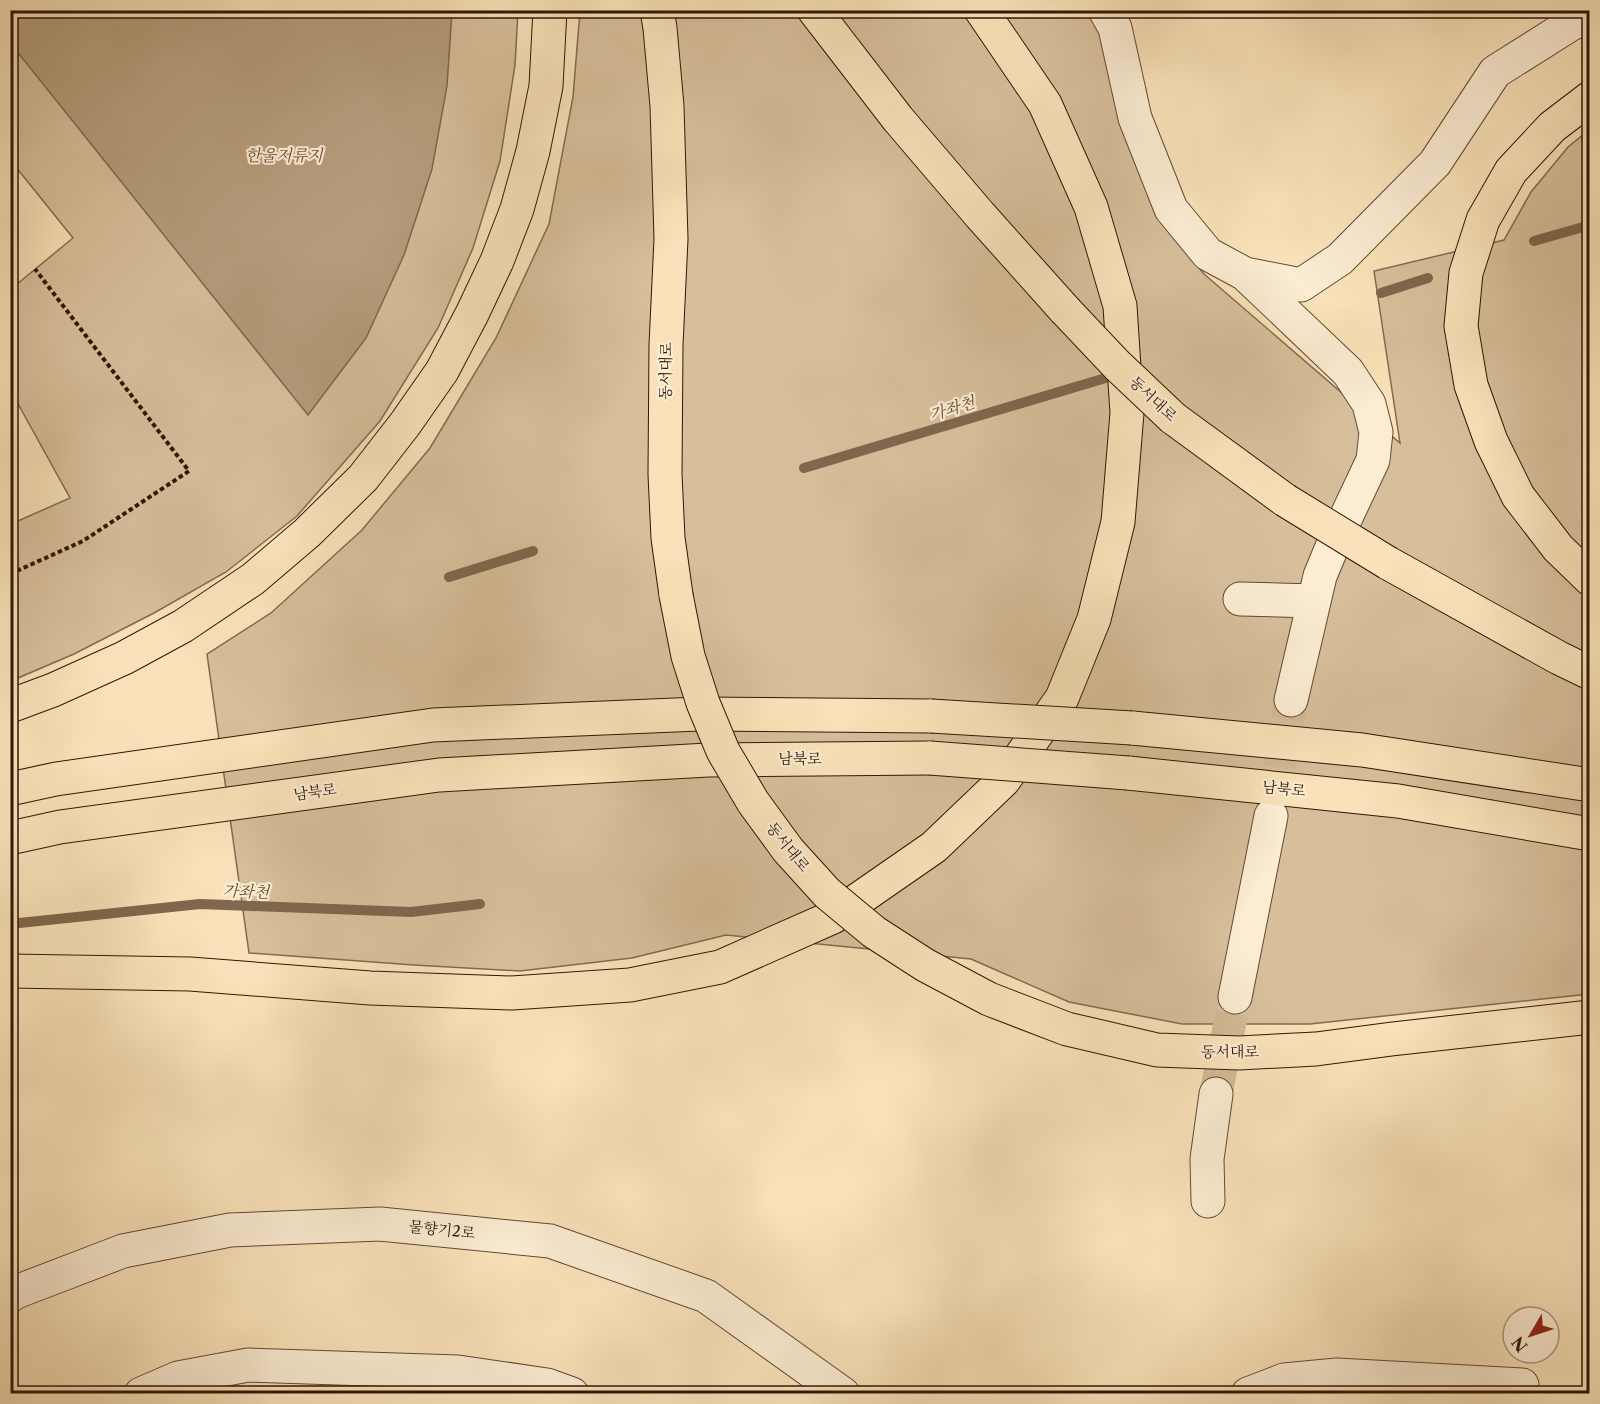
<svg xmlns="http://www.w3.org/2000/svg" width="1600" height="1404" viewBox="0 0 1600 1404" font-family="'Libre Caslon Text','Noto Serif KR',serif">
	<rect width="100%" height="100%" fill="#f9e2b9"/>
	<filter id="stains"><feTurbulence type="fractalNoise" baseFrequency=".00333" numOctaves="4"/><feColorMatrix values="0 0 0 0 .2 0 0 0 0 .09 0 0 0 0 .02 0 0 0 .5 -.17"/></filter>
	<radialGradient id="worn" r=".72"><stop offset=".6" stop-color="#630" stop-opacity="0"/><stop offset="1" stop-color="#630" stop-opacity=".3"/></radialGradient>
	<path fill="#d7bf9b" stroke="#846a51" stroke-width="1.5" d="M11,11H518L515,65L500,161L473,248L438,328L380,421L297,516L226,572L154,613L74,654L11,681V524L70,498L11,391V289L73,238L11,161Z
		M580,11H1090L1101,21L1161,222L1204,274L1400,443L1374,271L1504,240L1531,192L1568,147L1589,130V994L1310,1024H1182L1069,1002L971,959L726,935L632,958L520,971L414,965L249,953L207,654L271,613L362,530L430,448L496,338L549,224L573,97Z"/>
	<path fill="#b59d7c" stroke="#80674d" stroke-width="1.5" d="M11,10L452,11L447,86L432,169L404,255L366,338L308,415L11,44Z"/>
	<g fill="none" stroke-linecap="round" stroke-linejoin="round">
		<path stroke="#80674d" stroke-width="10" d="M1534,241L1590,225
			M1381,293L1428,278
			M804,468L1109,377
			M449,577L533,551
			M10,924L200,904L411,912L480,904"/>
		<path stroke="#d1b995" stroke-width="33" stroke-dasharray="33 16" stroke-linecap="butt" d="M1271,816L1291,700
			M1216,1094L1235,997"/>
		<defs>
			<path id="minor" d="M1105,10L1115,28L1135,118L1171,209L1208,254L1245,274L1301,285L1340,259L1435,163L1495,72L1571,24L1590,16
				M1245,274L1348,372L1369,404L1376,432L1373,460L1332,547L1320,576L1291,700
				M1240,599L1314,601
				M1235,997L1271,816
				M1208,1201L1207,1159L1216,1094
				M10,1296L16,1292L123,1251L230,1230L380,1224L550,1241L706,1296L843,1394
				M141,1394L178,1378L248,1365L458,1372L547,1385L572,1394
				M1248,1394L1284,1380L1337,1375L1522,1385L1520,1394"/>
			<path id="major" d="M1132,728L1362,750L1590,785
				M1128,773L1398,801L1590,834
				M10,789L56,779L433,725L699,714L931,716
				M10,838L60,827L439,775L708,760L930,758"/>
			<path id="highway" d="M657,10L660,28L667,106L671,239L666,345L665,474L668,538L676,595
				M814,10L898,119L980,215L1065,310
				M1590,98L1552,127L1511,171L1483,220L1466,273L1461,326L1471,385L1491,441L1518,496L1558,548L1590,579
				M1173,418L1285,500
				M1388,563L1559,658L1590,673
				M10,706L53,690L124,658L183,626L253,579L307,533L363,478L405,424L442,371L472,314L497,261L517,209L533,151L546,86L550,10
				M10,971L190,974L370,988L512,993L630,985L720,967L833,917L934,847L1004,780L1062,698L1094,619L1118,522L1127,413L1120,306L1091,207L1045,104L981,10"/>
		</defs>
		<use href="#minor" stroke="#634934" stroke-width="35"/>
		<use href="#major" stroke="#311607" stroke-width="35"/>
		<use href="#highway" stroke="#311607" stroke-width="35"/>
		<path stroke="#311607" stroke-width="4" stroke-dasharray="4.5 3" stroke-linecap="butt" d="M10,574L83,541L189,471L35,269"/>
		<use href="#minor" stroke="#fbecd2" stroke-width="33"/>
		<use href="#major" stroke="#f9e2b9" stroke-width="33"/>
		<use href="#highway" stroke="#f9e2b9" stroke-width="33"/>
		<defs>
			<path id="major-bridge" d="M931,716L1132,728
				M930,758L1128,773"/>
			<path id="highway-bridge" d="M1065,310L1117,365L1173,418
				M1285,500L1388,563
				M676,595L688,656L703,703L723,751L753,802L788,850L827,893L874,932L925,965L989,999L1067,1029L1157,1050L1239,1053L1316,1049L1392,1039L1590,1017"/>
		</defs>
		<use href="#major-bridge" stroke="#311607" stroke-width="35" stroke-linecap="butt"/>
		<use href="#highway-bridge" stroke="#311607" stroke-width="35" stroke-linecap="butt"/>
		<use href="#major-bridge" stroke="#f9e2b9" stroke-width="33"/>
		<use href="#highway-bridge" stroke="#f9e2b9" stroke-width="33"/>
	</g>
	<g text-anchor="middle" stroke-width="4.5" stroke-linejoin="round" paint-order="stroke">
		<g font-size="15" fill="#311607" stroke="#fbecd2">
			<text transform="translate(666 371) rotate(-89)" y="5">동서대로</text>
			<text transform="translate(1153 399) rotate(43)" y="5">동서대로</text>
			<text x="800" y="764">남북로</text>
			<text transform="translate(1284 789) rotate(6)" y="5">남북로</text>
			<text transform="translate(315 792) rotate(-8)" y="5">남북로</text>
			<text transform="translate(788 847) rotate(51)" y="5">동서대로</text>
			<text x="1230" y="1057">동서대로</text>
			<text transform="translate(442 1230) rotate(6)" y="5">물향기2로</text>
		</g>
		<g font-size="16" font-style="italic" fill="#664c36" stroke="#fbecd2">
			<text x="284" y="161">한울저류지</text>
			<text transform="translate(952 408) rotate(-17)" y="6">가좌천</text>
			<text transform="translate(246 891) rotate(2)" y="6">가좌천</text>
		</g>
	</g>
	<rect width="1600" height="1404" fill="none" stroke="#f9e2b9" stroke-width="36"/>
	<rect x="12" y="12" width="1576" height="1380" fill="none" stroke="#311607" stroke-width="3"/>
	<rect x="18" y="18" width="1564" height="1368" fill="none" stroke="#311607" stroke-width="1.5"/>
	<g transform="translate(1531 1335) rotate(231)"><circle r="28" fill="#fbecd2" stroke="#aa9681" stroke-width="1.5"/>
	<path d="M0-4.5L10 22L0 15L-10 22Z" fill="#8f2418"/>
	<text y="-9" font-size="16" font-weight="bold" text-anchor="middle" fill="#311607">N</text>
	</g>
	<rect width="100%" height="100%" filter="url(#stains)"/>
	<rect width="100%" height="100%" fill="url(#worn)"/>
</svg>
